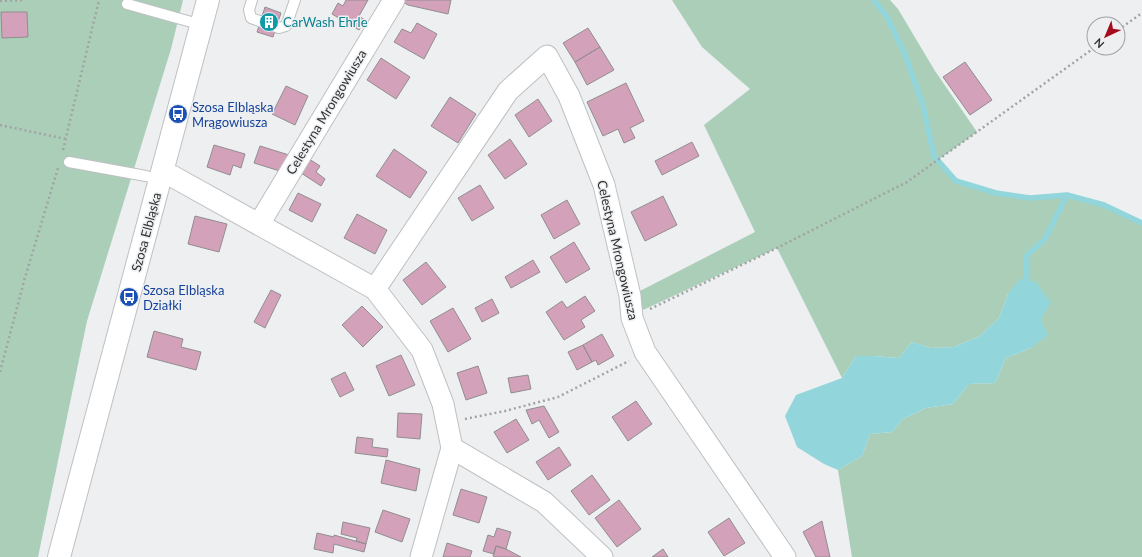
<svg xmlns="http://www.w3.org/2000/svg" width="1142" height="557" viewBox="0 0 1142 557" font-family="Lato,sans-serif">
	<rect width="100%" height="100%" fill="#edeff1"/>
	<path fill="#aaceb8" d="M0,0H183L171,49L87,321L38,557H0Z
		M672,0H890L898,9L935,71L977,132L938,160L956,181L996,193L1030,198L1067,195L1104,205L1142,223V557H852L838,470L862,456L870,434L892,432L903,419L926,408L953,404L969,384L995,383L1006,358L1031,348L1008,294L999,318L980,336L954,347L931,348L912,342L899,358L873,356H856L842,378L777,248L643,310L638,292L755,232L704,125L750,89L702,47Z"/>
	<path fill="#92d6db" d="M1020,279L1036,282L1051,303L1041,319L1048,335L1031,348L1006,358L995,383L969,384L953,404L926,408L903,419L892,432L870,434L862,456L838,470L824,464L797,447L785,416L796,395L842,378L856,356H873L899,358L912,342L931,348L954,347L980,336L999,318L1008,294Z"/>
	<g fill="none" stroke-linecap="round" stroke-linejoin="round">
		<path stroke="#92d6db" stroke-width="5.5" d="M874,0L887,17L905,54L923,106L934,156L956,181L996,193L1030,198L1067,195L1104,205L1142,223
			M1026,280L1027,255L1045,239L1067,195"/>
	</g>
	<path fill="#d4a1ba" stroke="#908e8e" d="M346,0H368L359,16L365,20L359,30L332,14L338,3L343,6Z
		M404,0H451L448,14L408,5L403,2Z
		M265,7L281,13L273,37L257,32Z
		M1,12H27L28,37L2,38Z
		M417,23L437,34L424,59L394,42L402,29L411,33Z
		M588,28L600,47L575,62L563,43Z
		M600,47L614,70L587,85L575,62Z
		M381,58L410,77L396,99L367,80Z
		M965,62L992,100L970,115L943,77Z
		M626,83L644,121L630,128L635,138L624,143L618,129L603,136L587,102Z
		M286,86L308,96L295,125L272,114Z
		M450,97L476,114L458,143L431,126Z
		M538,99L552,121L529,137L515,115Z
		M510,139L527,164L505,179L488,155Z
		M692,142L699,156L662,175L655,161Z
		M214,145L245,154L241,168L233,165L230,175L207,167Z
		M260,146L289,155L283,172L254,163Z
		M394,149L427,172L410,198L376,176Z
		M306,157L320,166L316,172L325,179L321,186L298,171Z
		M480,185L494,208L472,221L458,198Z
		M298,193L321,204L312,222L289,210Z
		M663,196L677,225L645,241L631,212Z
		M567,200L580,224L554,239L541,215Z
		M357,214L387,230L375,254L344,238Z
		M195,216L227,224L219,252L188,244Z
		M574,242L590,269L566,283L550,257Z
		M533,260L540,272L511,288L505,277Z
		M426,262L446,287L422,305L403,280Z
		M271,290L281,295L265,328L254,322Z
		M585,296L595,311L581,320L585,327L564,340L546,312L562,301L567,308Z
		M492,299L499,313L482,322L475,308Z
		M362,306L383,327L363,347L342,325Z
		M453,308L471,339L448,352L430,321Z
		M154,331L183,339L181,347L201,352L196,370L147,357Z
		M602,334L614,356L598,365L596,360L592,362L583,345Z
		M583,345L592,362L577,370L568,352Z
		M401,355L415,385L389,396L376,366Z
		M478,366L487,393L466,400L457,373Z
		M345,372L354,390L340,397L331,379Z
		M528,375L531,389L511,393L508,378Z
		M636,401L652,424L628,441L612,417Z
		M544,406L559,432L549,438L539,420L532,424L526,410Z
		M398,413L422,414L420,439L397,437Z
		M516,419L529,440L507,453L494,432Z
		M357,437L373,439L372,447L388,449L387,457L355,453Z
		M559,447L571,465L548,480L536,462Z
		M386,460L420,469L416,491L381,483Z
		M592,475L610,500L589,515L571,491Z
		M461,489L487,497L479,523L453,515Z
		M619,500L641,529L617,547L595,518Z
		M383,510L410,519L402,542L375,532Z
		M729,518L745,543L724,556L708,532Z
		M822,521L823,526L830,557H816L803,532Z
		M343,522L370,528L366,544L356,541L357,538L341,534Z
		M497,528L511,532L506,549L496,546L494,554L483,551L488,535L494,537Z
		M317,533L334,537V535L366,544L364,552L334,544L333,553L314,549Z
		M447,543L472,551L470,557H443Z
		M496,546L506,549L521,557H495L493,556Z
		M663,549L668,557H652Z"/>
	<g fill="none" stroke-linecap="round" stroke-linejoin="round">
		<defs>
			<path id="lane" d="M252,0L249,10L251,18L279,28L286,26L295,0
				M127,4L202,25
				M69,162L146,176L160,180"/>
			<path id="street" d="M162,173L172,176L375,289L422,350L443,404L452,448L421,557
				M259,224L394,0
				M375,289L508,91L547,56L569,96L604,185L630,296L632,318L645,352L785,557
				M452,448L544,502L602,557"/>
			<path id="secondary" d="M59,557L208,0"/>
		</defs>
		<use href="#lane" stroke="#bfc0c2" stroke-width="12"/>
		<use href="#street" stroke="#bfc0c2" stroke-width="23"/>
		<use href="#secondary" stroke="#bfc0c2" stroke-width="24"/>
		<path stroke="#a1a3a4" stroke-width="2.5" stroke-dasharray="2 3" stroke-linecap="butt" d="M0,1L25,0
			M1118,30L1142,13
			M0,125L66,139
			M63,150L99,0
			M650,309L777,248L907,182L1094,48
			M0,372L24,281L58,168
			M465,419L505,411L558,397L629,361"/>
		<use href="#lane" stroke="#fff" stroke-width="10"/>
		<use href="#street" stroke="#fff" stroke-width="21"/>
		<use href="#secondary" stroke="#fff" stroke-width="22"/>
	</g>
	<defs>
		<symbol id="building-disc" viewBox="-11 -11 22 22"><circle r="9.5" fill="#0f9aa8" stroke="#edeff1"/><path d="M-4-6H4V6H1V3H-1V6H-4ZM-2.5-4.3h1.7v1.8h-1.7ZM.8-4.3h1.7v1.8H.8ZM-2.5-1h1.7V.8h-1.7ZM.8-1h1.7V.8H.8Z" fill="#fff"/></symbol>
		<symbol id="bus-disc" viewBox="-11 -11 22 22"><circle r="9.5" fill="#1a4fb4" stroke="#edeff1"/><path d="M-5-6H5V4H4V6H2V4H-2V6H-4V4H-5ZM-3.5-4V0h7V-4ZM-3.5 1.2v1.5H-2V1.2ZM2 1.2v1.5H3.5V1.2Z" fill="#fff"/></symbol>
	</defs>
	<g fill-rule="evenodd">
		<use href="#building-disc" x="258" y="11" width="22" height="22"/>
		<use href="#bus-disc" x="167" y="103" width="22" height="22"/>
		<use href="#bus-disc" x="118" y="286" width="22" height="22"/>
	</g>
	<g text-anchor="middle" stroke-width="3" stroke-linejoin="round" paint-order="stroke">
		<g font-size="13" fill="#0d838f" stroke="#edeff1" text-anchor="start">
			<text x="283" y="27">CarWash Ehrle</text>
		</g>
		<g font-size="13" fill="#164399" stroke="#edeff1" text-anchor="start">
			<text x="192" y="112">Szosa Elbląska<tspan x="192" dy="15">Mrągowiusza</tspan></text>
			<text x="143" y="295">Szosa Elbląska<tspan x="143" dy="15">Działki</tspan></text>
		</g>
		<g font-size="13" fill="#2e2f30" stroke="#edeff1">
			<text transform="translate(326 112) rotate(-59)" y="5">Celestyna Mrongowiusza</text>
			<text transform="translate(146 232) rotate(-75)" y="5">Szosa Elbląska</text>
			<text transform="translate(618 250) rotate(77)" y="5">Celestyna Mrongowiusza</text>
		</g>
	</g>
	<g transform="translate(1106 36) rotate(224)"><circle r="19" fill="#edeff1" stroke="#a1a2a4"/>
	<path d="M0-3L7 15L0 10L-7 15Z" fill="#a50c1d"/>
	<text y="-6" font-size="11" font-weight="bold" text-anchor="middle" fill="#2e2f30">N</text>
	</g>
</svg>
